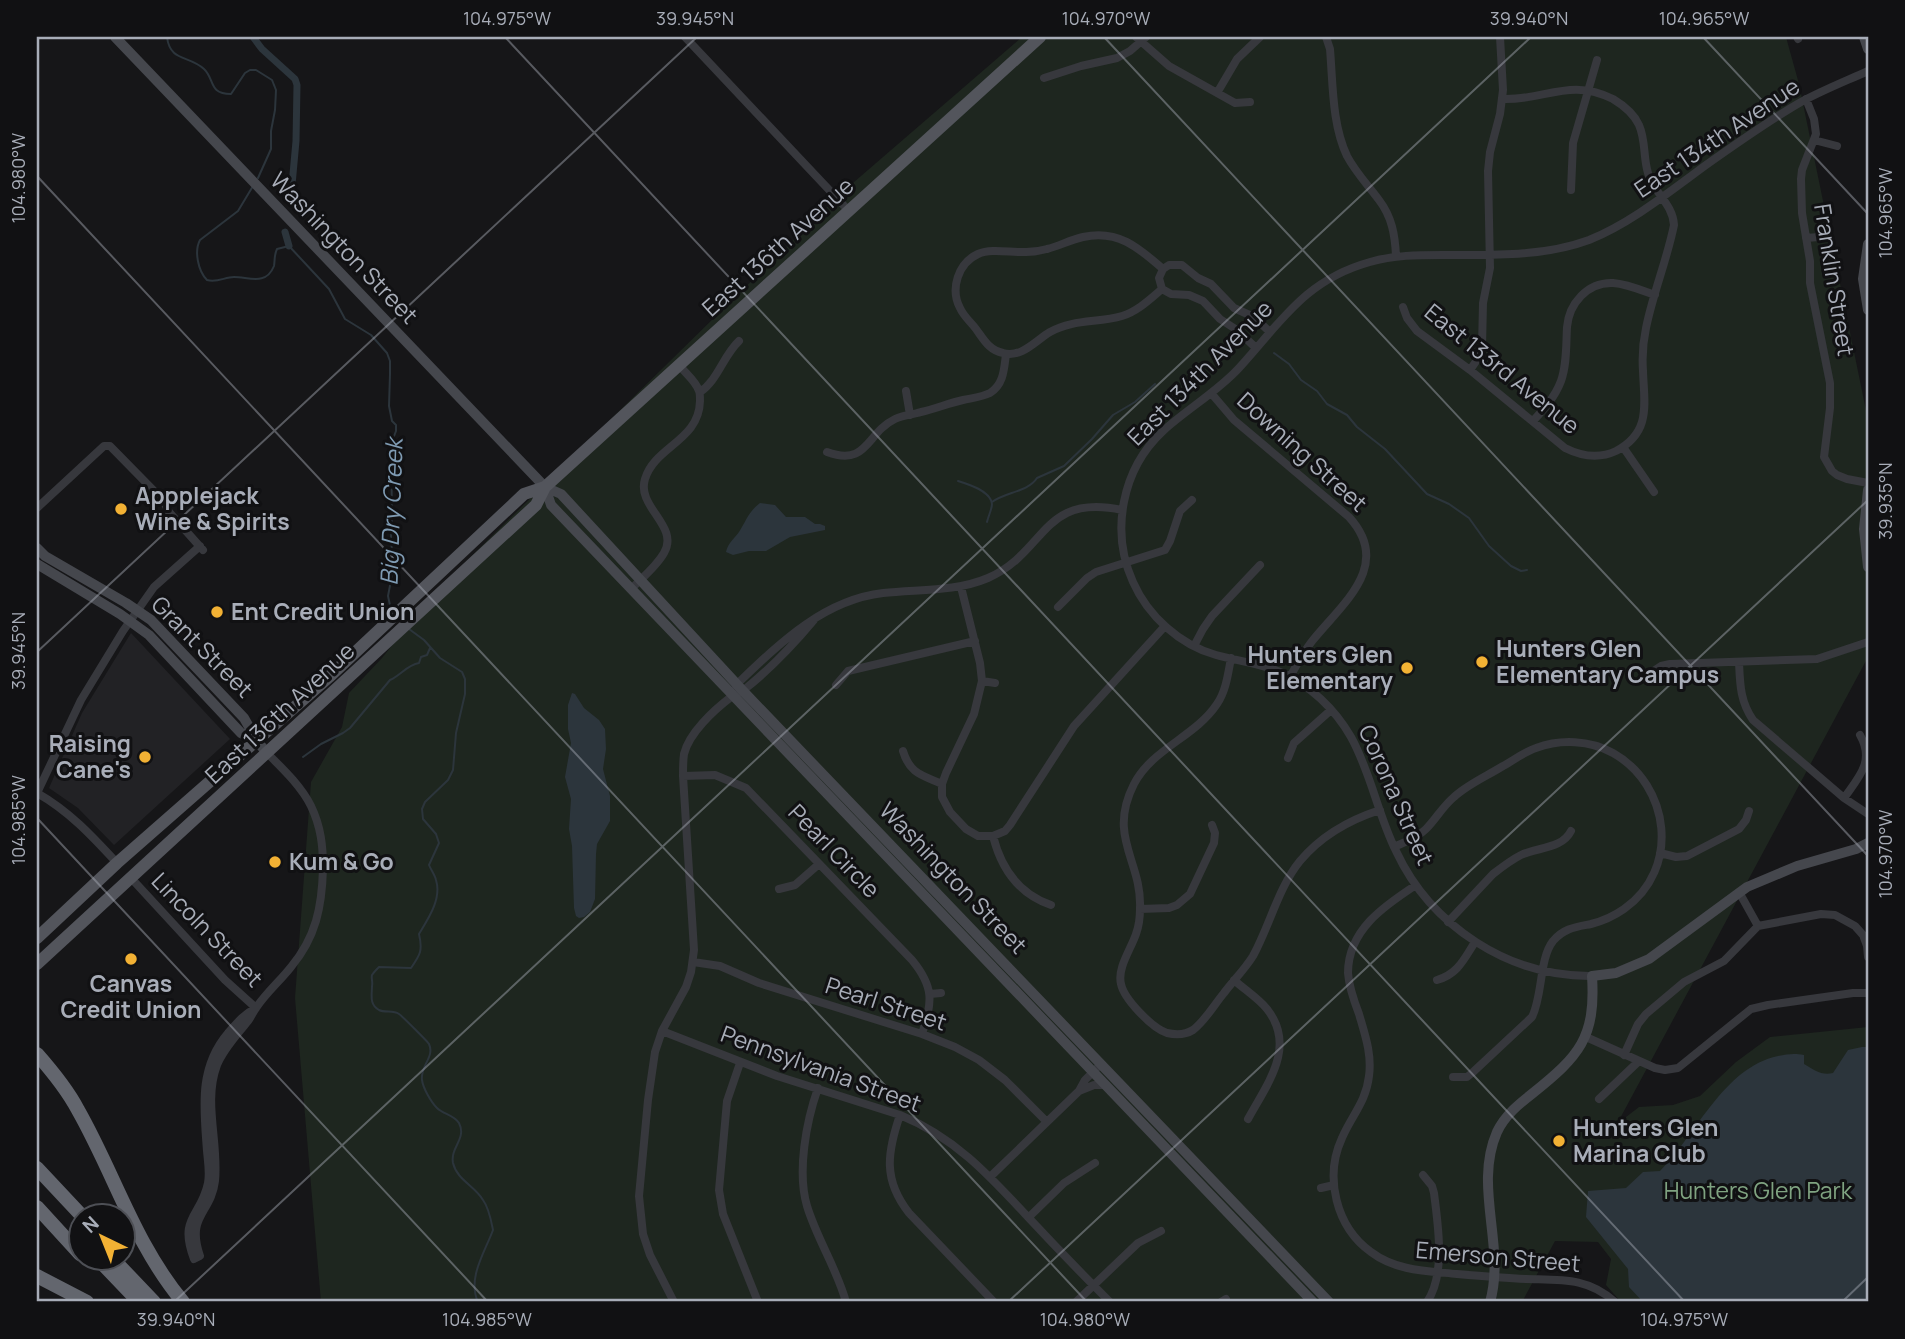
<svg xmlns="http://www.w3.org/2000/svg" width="1905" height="1339" viewBox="0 0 1905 1339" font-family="Manrope,sans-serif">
	<rect width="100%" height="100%" fill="#161618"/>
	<path fill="#222225" d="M131,633L230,739L114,845L78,808L49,788L82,713Z"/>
	<path fill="#1e261f" d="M1022,37H1786L1799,84L1868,420V657L1617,1124L1639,1107L1673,1105L1700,1096L1736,1062L1770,1037L1868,1027V1302H1621L1606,1285L1611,1259L1598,1242L1555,1241L1522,1302H321L295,998L311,782L342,727L349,693L382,658L432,595L839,195Z"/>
	<path fill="#2c353c" d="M760,503L775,505L786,517H805L815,524H820L825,526V530L790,537L766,551H749L733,555L726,552C728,543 734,539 739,532C746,521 749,511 760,503Z
		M572,693L575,694L584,708L599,720L605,729L606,749L603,769L610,796V821L597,844L596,854L595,899L590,912L584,917L579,918L576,916L574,908L572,846L569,829L571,799L565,777L571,743L568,729V705Z
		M1862,1047H1868V1302H1643L1629,1287L1628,1269L1586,1217L1588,1191L1626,1188L1643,1172L1660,1171C1697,1134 1723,1068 1778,1056C1788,1054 1794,1053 1804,1055V1064C1814,1070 1822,1076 1833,1073L1848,1050Z"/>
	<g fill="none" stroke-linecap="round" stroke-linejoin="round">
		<path stroke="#2c353c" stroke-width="2" d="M167,37C170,62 189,55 204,69C215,79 208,94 231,94L245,73L250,70H256L272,80L276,90L275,110L271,131V149L258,178
			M253,186L238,211L200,240C194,251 198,271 207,280C217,283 225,277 234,277C249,277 266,286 274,266C275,260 274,255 277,249L289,246L329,289L345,319L371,335L387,353L390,361V374L389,406L392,421L396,425V431L391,444L392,515L391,537L393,570L388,596L391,610
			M1274,353L1289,364L1301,380L1317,391L1327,404L1347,415L1357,427L1385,449L1427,494L1449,504L1469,518L1489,546L1511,566L1521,571L1527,570
			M958,481C968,484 991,491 992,504C992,509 988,517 987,522
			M992,502C1005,492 1028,492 1037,478L1064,466L1092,439L1113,415L1135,402L1155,384
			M409,629L424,640L440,658L462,672L465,679V694L456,733L453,770L448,780L425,802L422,809L423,819L436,834L439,843L429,865C431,870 435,875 436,880C442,899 428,919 419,934C423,951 420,955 411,968L379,967C377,969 374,972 372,975C371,978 373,982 372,986C372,995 369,1004 379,1010C385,1013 393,1010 399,1014C402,1016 428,1042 429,1044C435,1057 420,1066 422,1080C423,1088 431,1102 437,1108C443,1114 454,1115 459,1123C467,1139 450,1147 453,1163C457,1180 475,1186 483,1200C489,1208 491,1220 493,1230C485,1252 467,1278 478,1302
			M303,757L321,744L343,733L350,728L390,680C401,675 407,665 419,663L421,657L427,655L430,648"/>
		<path stroke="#2c353c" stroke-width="7" d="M253,37L262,49L295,79L297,85L296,141L291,196
			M285,232L289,246"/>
		<path stroke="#37383d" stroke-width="8" d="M685,37L849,211
			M1136,37L1169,66L1235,103L1250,102
			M1326,37L1330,49C1333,85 1332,124 1347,156C1356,173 1368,185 1379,200C1392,217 1395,235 1396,256
			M1797,37L1798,39
			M1044,78L1081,66L1117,58L1130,51L1146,37
			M1217,93L1237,59L1260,37
			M1806,99L1814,119L1816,134L1802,170L1801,179L1802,213L1810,261V283L1830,383V408L1824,457L1832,471L1837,475L1847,479L1868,483
			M1814,140L1837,146
			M1571,190L1573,143L1597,60
			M1806,238L1819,237
			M1162,289C1150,299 1138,311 1122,316C1098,323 1073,319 1050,332C1035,341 1022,358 1003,353C989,350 984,340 976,329C971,322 964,317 960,308C950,289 958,263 978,254C992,248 1011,253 1026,252C1033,252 1040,251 1047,249C1059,246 1070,240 1083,237C1118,229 1139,248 1163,269
			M1403,307L1407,318L1417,331L1470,370L1565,448C1581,456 1599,459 1616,451C1652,432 1644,403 1643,371C1642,357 1643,342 1646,328C1653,293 1667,260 1674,225C1673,204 1653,192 1648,173C1643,157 1646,141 1639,125C1634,114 1623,105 1613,99C1570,77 1544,101 1502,99
			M1256,348L1237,330L1220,319L1203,301L1189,295L1171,294L1162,289L1159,278L1163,269L1169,265H1182L1198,278L1211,284L1234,308L1254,317L1270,332
			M1470,370L1479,357L1482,347L1483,303L1490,268L1488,171L1490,152L1500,114L1503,90L1500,37
			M906,391L910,415
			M700,392C718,380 723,356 739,341
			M1211,393L1234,420L1349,517C1393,565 1343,603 1313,640C1304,651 1297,664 1290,677
			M1533,421C1544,409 1555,397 1561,381C1567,364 1566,345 1567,327C1569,304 1587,282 1613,283C1627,284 1641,290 1655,295
			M1623,447L1654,492
			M827,452C868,467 866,433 895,419C903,415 912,415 921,412C935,409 949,403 963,400C972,398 982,397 990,393C1004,384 1004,369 1006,354
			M37,508L104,446H110L163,500L169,512L203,550
			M961,587L980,663L982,681L974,714L946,773L942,784V797L950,812L966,829L978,836H993L1005,831L1010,825L1074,726L1165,626
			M631,589C642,578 656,567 664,553C680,526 636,507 645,479C655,446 699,441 700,401C700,399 700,393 699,391C696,381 685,373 679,365
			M1058,607L1087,578L1096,572L1165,550L1170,541L1180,511L1192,500
			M1194,646L1203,629L1212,616L1260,565
			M1231,658C1228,674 1226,691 1217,704C1195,737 1153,748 1134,784C1107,837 1142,861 1140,908C1140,917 1139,926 1136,934C1131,949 1117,968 1121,984C1124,999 1152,1028 1167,1033C1176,1035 1185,1035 1193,1030C1205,1021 1214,1005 1224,993C1233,981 1245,969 1253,956C1270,925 1278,888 1300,861C1321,836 1349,820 1380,810
			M1739,662C1740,684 1740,701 1753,720L1844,798L1868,814
			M1649,674L1661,666L1670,664L1817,659L1868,642
			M982,681L995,683
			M836,685L848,671L975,641
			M736,686L737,684C779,644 823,600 883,593C919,589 955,592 988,578C1047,552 1041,493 1122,510
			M903,751C910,774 922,775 942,784
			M1288,758L1294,743L1331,710
			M683,776L715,775L746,788L912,960C935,988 932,1002 922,1034
			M37,793L81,700L123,631L154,587L200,546
			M37,793C69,811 92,836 117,863
			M1844,798C1859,777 1875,761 1860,735
			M993,836C1001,868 1019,894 1051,905
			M1394,847C1405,842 1417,838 1426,829C1436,819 1443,806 1454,797C1468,784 1487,776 1503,766C1514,760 1524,752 1536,748C1560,739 1590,740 1613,753C1670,785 1681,869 1624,909C1614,916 1603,921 1591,924C1576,927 1564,928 1553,941C1539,959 1543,995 1532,1017L1472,1073L1467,1077H1453
			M1660,853L1676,857L1687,856L1739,829L1746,820L1749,811
			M131,878L225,980L256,1008
			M1416,885C1384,906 1348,930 1348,973C1349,987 1354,1001 1359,1014C1365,1035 1372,1054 1369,1076C1366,1102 1352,1115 1342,1138C1324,1177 1336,1227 1371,1252C1396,1271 1427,1271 1457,1274C1480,1276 1503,1278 1526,1279C1560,1280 1588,1277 1615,1302
			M779,889L795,885L819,864
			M1739,892L1758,926
			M1140,909L1169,908L1177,905L1190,894L1214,843L1215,833L1212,825
			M1448,922L1493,874C1502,867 1511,860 1521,855C1538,847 1562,849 1571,831
			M693,962L720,966L759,983L922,1034L955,1047L979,1060L1005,1080L1046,1121
			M1592,976C1509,977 1431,926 1396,851C1378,815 1371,773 1351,737C1335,709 1310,685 1280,672C1259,663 1238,661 1216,655C1180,645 1148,616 1133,582C1110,531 1122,469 1163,431C1187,409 1217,392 1239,368C1281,322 1305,280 1370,262C1394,255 1418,255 1443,255C1491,255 1543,257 1589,240C1631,223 1669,192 1706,165C1737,143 1768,121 1801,102C1823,90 1846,81 1868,71
			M1234,980C1245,990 1258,998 1267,1009C1297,1047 1267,1084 1248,1119
			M1437,980C1458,974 1464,959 1475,942
			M930,994L941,993
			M256,1008C244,1014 237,1023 228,1033C198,1068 204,1109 207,1151C208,1162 210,1173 208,1183C201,1217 178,1217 194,1259L200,1256C186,1215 211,1214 215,1181C219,1142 203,1102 217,1065C224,1048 237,1035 248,1021C251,1017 253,1012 256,1008C266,993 280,981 291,967C316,937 322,907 323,868C323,846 321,827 311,806C301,786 283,769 267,753
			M662,1031L777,1076L900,1115C954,1137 988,1174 1027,1216C1054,1245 1082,1274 1110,1302
			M1586,1037L1655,1068L1665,1070L1678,1068L1751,1009L1768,1005L1853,993H1868
			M1624,1055L1638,1024L1646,1014L1684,982L1724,961L1758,926L1821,914L1835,915L1855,926L1863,935L1867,946L1868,957
			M740,1063L727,1101L719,1190L723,1214L758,1302
			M818,1088C806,1122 797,1172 807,1206C817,1239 837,1269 846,1302
			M1079,1091L1085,1080L1096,1069
			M1599,1099L1639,1061
			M900,1115C887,1153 883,1180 909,1213L994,1302
			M1423,1175L1432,1186L1434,1193C1438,1226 1446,1274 1427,1302
			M990,1177L1079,1091L1094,1085H1106
			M1321,1188L1334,1185
			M1029,1217L1064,1183L1095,1163
			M674,1302L650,1255L643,1234L639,1196L648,1100L655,1052L662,1031L686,987L691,972L694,950L683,776C683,769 683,761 684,754C689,733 714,710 731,697C736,694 741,692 745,689C770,669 794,644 814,620
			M1076,1302L1138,1243L1161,1231
			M1221,1302L1226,1299"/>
		<path stroke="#45474d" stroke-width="10" d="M115,37L545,487L561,494L743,691L1329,1302
			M1864,37L1868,49
			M1868,244L1863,279L1868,310
			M545,487L551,505L1313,1302
			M1868,490L1864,529L1868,567
			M37,548L45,556L126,603L151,620L244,718L257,741L267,753
			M37,564L120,614L149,635L241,733L256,741
			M1490,1302C1506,1246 1473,1187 1497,1132C1505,1115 1519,1104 1533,1093C1579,1056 1596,1038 1592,976L1616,973L1649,959L1747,887L1797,866L1856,849L1868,843"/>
		<path stroke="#53555c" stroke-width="12" d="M37,938L117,863L329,677L524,494L545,487L1040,37
			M37,964L536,505L545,487"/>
		<path stroke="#63666e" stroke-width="14" d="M37,1054C52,1071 67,1089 78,1110C115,1175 134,1243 183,1302
			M37,1168L82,1216
			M37,1207L80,1254
			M97,1258L139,1302
			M112,1258L154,1302
			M37,1276L87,1302"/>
	</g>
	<path fill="none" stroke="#a8adb8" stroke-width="2" stroke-opacity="0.45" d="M505,37L1685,1302M1104,37L1868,856M1703,37L1868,214M37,176L1087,1302M37,652L697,37M37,818L488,1302M174,1302L1531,37M1008,1302L1868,500M1842,1302L1868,1277"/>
	<g fill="#f2b134" stroke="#111113" stroke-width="2.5">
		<circle cx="121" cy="509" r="7"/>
		<circle cx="217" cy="612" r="7"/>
		<circle cx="1482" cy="662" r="7"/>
		<circle cx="1407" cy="668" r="7"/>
		<circle cx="145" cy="757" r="7"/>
		<circle cx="275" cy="862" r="7"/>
		<circle cx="131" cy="959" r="7"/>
		<circle cx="1559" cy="1141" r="7"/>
	</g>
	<g text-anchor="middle" stroke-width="6" stroke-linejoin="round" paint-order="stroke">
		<g font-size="23" fill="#a8adb8" stroke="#111113">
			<text transform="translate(1717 138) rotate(-34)" y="8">East 134th Avenue</text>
			<text transform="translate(778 247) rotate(-42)" y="8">East 136th Avenue</text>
			<text transform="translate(344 248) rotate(46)" y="8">Washington Street</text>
			<text transform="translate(1834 280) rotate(81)" y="8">Franklin Street</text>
			<text transform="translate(1502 369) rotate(39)" y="8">East 133rd Avenue</text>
			<text transform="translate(1200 373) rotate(-45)" y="8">East 134th Avenue</text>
			<text transform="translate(1302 452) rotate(42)" y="8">Downing Street</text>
			<text transform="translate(202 647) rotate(45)" y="8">Grant Street</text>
			<text transform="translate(280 713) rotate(-43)" y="8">East 136th Avenue</text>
			<text transform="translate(1396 795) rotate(66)" y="8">Corona Street</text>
			<text transform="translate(834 851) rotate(46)" y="8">Pearl Circle</text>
			<text transform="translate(953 878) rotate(46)" y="8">Washington Street</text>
			<text transform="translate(207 930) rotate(46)" y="8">Lincoln Street</text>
			<text transform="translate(886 1004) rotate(18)" y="8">Pearl Street</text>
			<text transform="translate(821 1069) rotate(20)" y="8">Pennsylvania Street</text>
			<text transform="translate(1498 1257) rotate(5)" y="8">Emerson Street</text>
		</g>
		<g font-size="23" font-weight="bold" fill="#a8adb8" stroke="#111113" text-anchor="start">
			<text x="135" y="504">Appplejack<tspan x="135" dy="26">Wine &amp; Spirits</tspan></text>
			<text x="231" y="620">Ent Credit Union</text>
			<text x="1496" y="657">Hunters Glen<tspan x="1496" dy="26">Elementary Campus</tspan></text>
			<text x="1393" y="663" text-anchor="end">Hunters Glen<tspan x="1393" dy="26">Elementary</tspan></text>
			<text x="131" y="752" text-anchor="end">Raising<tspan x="131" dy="26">Cane's</tspan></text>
			<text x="289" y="870">Kum &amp; Go</text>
			<text x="131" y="992" text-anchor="middle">Canvas<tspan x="131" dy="26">Credit Union</tspan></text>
			<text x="1573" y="1136">Hunters Glen<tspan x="1573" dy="26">Marina Club</tspan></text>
		</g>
		<g font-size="23" fill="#7fa381" stroke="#111113">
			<text x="1758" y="1199">Hunters Glen Park</text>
		</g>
		<g font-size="24" font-style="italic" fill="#7f9bb3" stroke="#111113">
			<text transform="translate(392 512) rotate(-88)" y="8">Big Dry Creek</text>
		</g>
	</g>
	<rect width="1905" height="1339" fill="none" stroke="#111113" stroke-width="77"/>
	<g transform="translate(102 1237) rotate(317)"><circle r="33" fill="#111113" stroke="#4d4f55" stroke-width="2"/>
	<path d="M0-5L12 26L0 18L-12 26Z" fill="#f2b134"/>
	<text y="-10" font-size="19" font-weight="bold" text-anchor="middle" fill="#a8adb8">N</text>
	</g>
	<rect x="38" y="38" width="1829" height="1262" fill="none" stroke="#a8adb8" stroke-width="2.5"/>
	<g font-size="18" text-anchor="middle" fill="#a8adb8">
		<text x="507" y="25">104.975°W</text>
		<text x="695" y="25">39.945°N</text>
		<text x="1106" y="25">104.970°W</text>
		<text x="1529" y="25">39.940°N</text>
		<text x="1704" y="25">104.965°W</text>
		<text transform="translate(19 178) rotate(-90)" y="6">104.980°W</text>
		<text transform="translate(1886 213) rotate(-90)" y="6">104.965°W</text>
		<text transform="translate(1886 501) rotate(-90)" y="6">39.935°N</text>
		<text transform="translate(19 651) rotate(-90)" y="6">39.945°N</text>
		<text transform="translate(19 820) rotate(-90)" y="6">104.985°W</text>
		<text transform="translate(1886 854) rotate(-90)" y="6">104.970°W</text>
		<text x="176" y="1326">39.940°N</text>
		<text x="487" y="1326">104.985°W</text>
		<text x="1085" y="1326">104.980°W</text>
		<text x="1684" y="1326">104.975°W</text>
	</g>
</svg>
